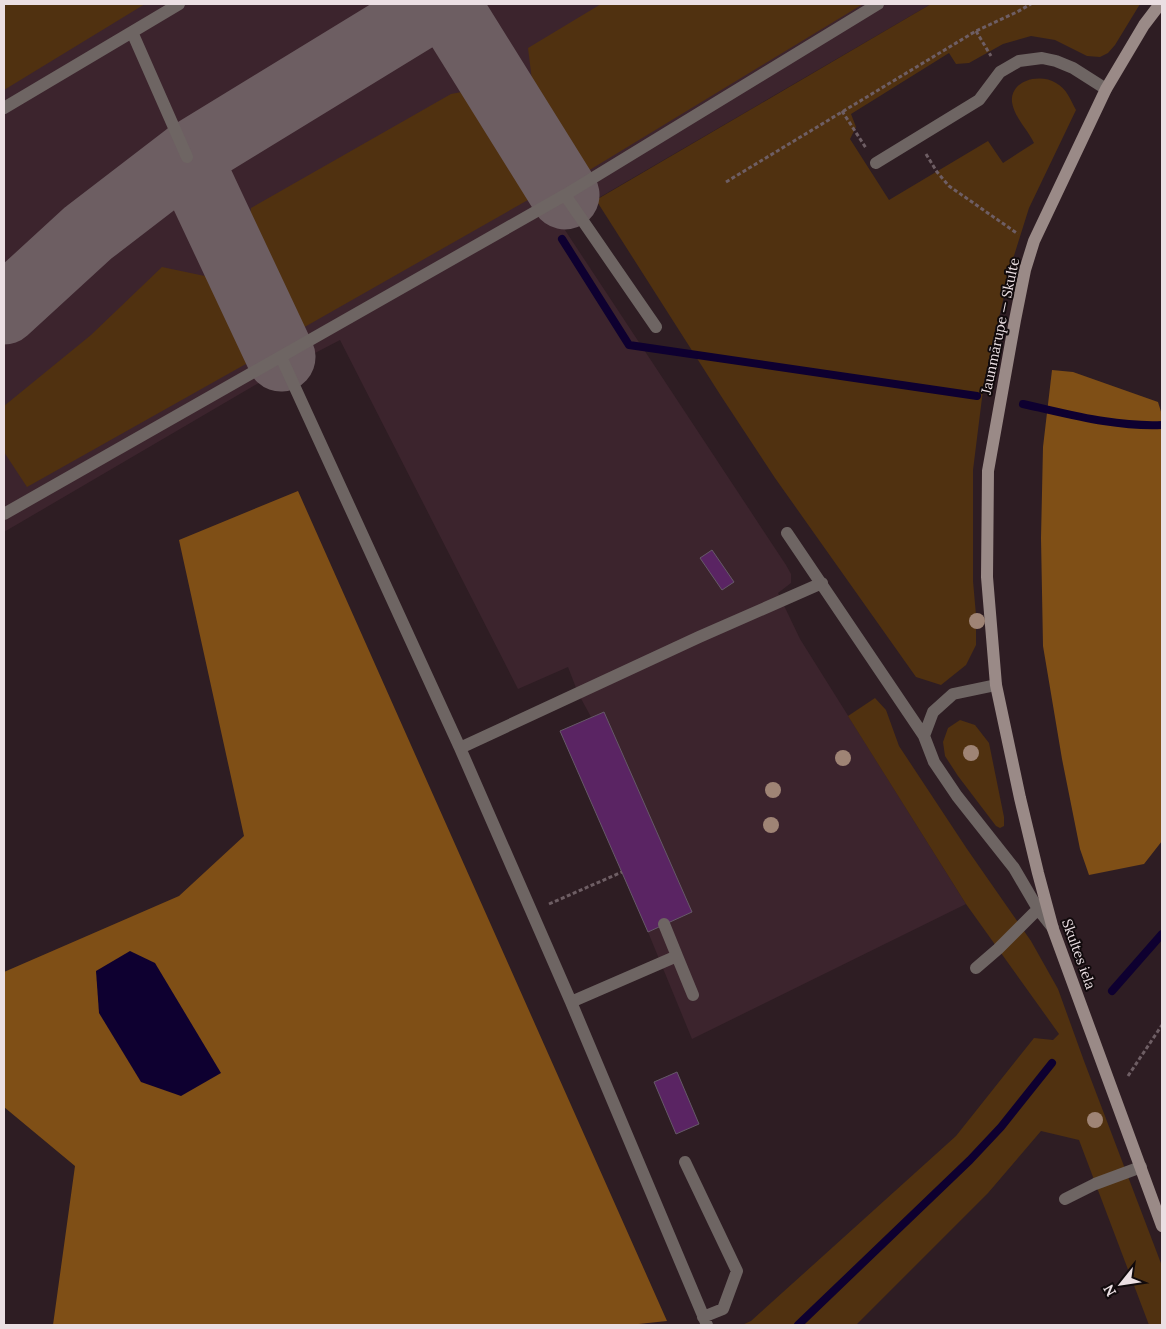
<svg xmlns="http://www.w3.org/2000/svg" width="1166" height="1329" viewBox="0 0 1166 1329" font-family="Lora,serif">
	<rect width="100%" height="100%" fill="#2e1d23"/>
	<path fill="#3c242d" d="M4,4H931L559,221L786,565L791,574V583L778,593L800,639L966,904L692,1039L648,932L560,731L591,717L578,693L568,667L518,689L340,340L269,377L4,532Z"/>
	<path fill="#503110" d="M4,4H145L4,90Z
		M601,4H863L583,174L543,107L532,80L528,48Z
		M931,4H1140L1115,45L1108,53L1100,57L1087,56L1055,40L1031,36L1003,44L969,63L956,64L949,53L851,114L856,127L850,139L889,200L988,141L1003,163L1034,143C1028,130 1014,117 1012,102C1010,80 1040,73 1056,83C1067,89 1070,99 1076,110L1029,208L1012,262L984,382L973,470V581L976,615V645L966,665L941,685L916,677L775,478L721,396L596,200Z
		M467,91L490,111L542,192L287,337L246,245L251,208L451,94Z
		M162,267L219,279L258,357L27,487L4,452V406L91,335Z
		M875,698L886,710L899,746L967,849L1031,941L1058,989L1084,1061L1162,1266V1325H1149L1079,1140L1041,1131L988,1193L856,1325H742L751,1321L956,1136L1034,1038L1053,1040L1059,1034L966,904L848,716Z
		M960,720L975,725L989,743L1004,817V826L1000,828L996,826L958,776L945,756L943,742L948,728Z"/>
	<path fill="#7f4f16" d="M1052,370L1073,372L1158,402L1162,415V841L1144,864L1089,875L1080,849L1062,759L1043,646L1041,538L1043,447Z
		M298,491L667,1321L629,1325H53L75,1166L4,1107V972L179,896L244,836L179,540Z"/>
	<path fill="#0e0030" d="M130,951L155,963L221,1073L181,1096L141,1082L99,1013L96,971Z"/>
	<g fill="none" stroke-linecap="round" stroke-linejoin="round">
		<path stroke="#0e0030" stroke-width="8" d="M562,239L629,345L977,396
			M1023,404C1069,414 1114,427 1162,425
			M1112,991L1162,934
			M798,1325L970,1160L1001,1127L1052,1063"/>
		<path stroke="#6d5e62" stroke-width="69" d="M446,4L565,195
			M187,157L281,357
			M4,310L88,233L187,157L437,4"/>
	</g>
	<path fill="#5a2463" stroke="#665968" d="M712,550L734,582L722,590L700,558Z
		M604,712L692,912L648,932L560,731Z
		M677,1072L699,1124L676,1134L654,1082Z"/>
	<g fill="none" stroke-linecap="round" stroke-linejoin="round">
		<path stroke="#6e5e64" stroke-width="3" stroke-dasharray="4 2.5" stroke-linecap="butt" d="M976,31L991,56
			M842,111L866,148
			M926,154L937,172L949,186L1018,234
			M726,182L976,31L1017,12L1031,4
			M549,904L622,872
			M1128,1076L1162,1025"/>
		<path stroke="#6e6563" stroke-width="12" d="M132,32L179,4
			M4,108L132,32L187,157
			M876,163L979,100L1000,72L1019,61L1042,58L1056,61L1073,68L1106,89
			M565,195L656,327
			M281,357L460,748L571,1002L707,1325
			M4,514L565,195L878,4
			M787,533L924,736L934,762L957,796L1014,868L1038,909L1053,928
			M924,736L933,712L953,694L996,685
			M460,748L699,637L822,583
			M677,956L693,995
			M976,968L998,949L1038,909
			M571,1002L677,956L664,924
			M685,1162L737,1271L723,1309L703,1317
			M1065,1199L1095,1184L1141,1167"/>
		<path stroke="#9a8a87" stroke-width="12" d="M1160,4L1144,25L1106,89L1034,241L1025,270L1015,320L988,471L987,577L996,685L1020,798L1038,873L1053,929L1162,1226"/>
	</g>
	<g fill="#9f8475">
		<circle cx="977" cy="621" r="8"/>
		<circle cx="971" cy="753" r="8"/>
		<circle cx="843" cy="758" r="8"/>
		<circle cx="773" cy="790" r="8"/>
		<circle cx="771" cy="825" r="8"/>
		<circle cx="1095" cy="1120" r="8"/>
	</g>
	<g text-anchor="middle" stroke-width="4" stroke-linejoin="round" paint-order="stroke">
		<g font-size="14" fill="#ebdfe3" stroke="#110a0c">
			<text transform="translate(1000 326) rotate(-78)" y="5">Jaunmārupe — Skulte</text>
			<text transform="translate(1079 954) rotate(70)" y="5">Skultes iela</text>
		</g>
	</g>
	<rect width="1166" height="1329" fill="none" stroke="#ebdfe3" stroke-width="10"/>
	<g transform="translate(1121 1284) rotate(240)" stroke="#110a0c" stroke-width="4" paint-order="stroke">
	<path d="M0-4L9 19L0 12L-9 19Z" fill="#ebdfe3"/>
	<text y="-8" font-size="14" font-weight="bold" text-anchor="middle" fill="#ebdfe3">N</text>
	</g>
</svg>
